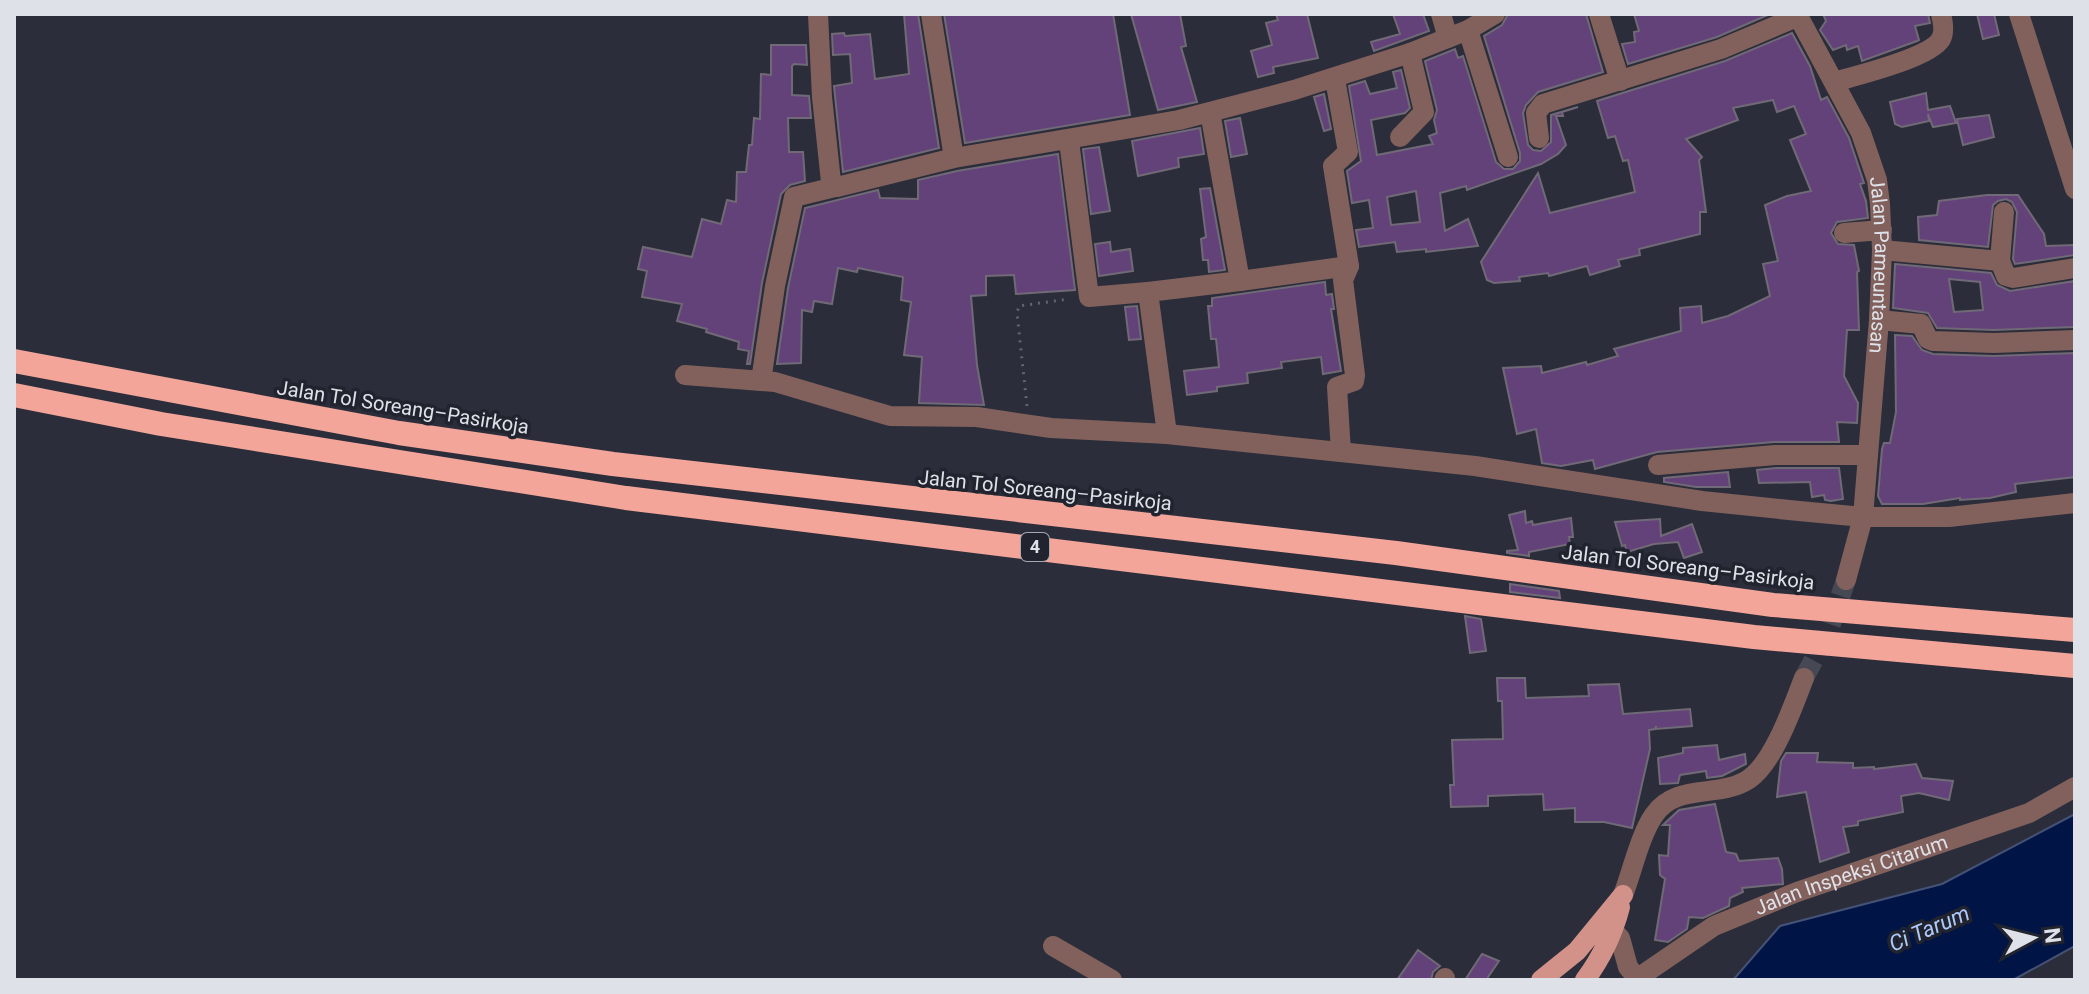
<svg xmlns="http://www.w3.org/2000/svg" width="2089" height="994" viewBox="0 0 2089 994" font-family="Roboto,sans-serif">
	<rect width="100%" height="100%" fill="#2b2e3a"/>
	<path fill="#001545" stroke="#435276" stroke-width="2" d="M2075,814V946L2013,980H1733L1780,926L1942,884Z"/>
	<path fill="#63427a" stroke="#706976" stroke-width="2" fill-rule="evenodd" d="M904,14H918L939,148L843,172L834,86L852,83L850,54L833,55L832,34L844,33L845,36L870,34L875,79L909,74Z
		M944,14H1113L1130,115L965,143Z
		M1131,14H1180L1186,46L1181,47L1197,102L1158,110Z
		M1276,14H1307L1318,58L1273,67L1274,73L1258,77L1251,51L1272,45L1266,23L1278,20Z
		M1393,14H1423L1429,31L1374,51L1371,42L1400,34Z
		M1508,14H1586L1603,72L1538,92L1526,105L1523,113L1528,145L1533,150L1541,151L1551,142V115L1578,107L1562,112L1563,116H1556L1566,145L1558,154L1541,164L1467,190L1466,186L1440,193L1445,231L1468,219L1478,246L1426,252V249L1397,252L1395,242L1359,247L1356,230L1373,228L1369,200L1352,203L1347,171L1361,161L1349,86L1365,81L1370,94L1397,88L1393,72L1401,70L1410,108L1405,113L1371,120L1377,155L1433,144L1429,136L1437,133L1434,120L1437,110L1425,61L1455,49L1458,58L1463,56L1496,162L1504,169H1513L1520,161V153L1484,36L1502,25ZM1416,191L1420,222L1391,225L1387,197Z
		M1634,14H1770L1717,37L1628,64L1622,44L1635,42L1634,32L1639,31Z
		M1823,14H1928L1930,23L1915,26L1919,40L1917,41L1862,61L1858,46L1847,50L1846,45L1833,50L1820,30L1826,21Z
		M1977,14H1994L1999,35L1983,39Z
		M1792,33L1810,66L1821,100L1827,97L1849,138L1864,183L1860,184L1866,201L1868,218L1837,222L1831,233L1838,244L1854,245L1859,271L1857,272L1859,330H1847L1844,376L1858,403L1857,423L1837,422L1839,442H1774L1657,452L1595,469L1593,460L1561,466L1542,463L1536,429L1517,434L1503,368L1541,366L1542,373L1586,362L1587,365L1618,356L1614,349L1681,331L1680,308L1701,306L1702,323L1728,316L1770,296L1763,264L1778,261L1765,205L1787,196L1811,191L1790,140L1806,134L1794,106L1777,112L1773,100L1733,108L1738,120L1686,139L1702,157L1699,160L1706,212H1700V234L1639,249L1640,255L1618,260L1620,266L1590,275L1587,266L1549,276L1548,273L1519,277L1520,281L1494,283L1487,280L1481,262L1538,173L1550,213L1635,192L1628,160L1623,161L1615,136L1608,138L1597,101L1725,61Z
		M771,45H806L807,65L794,64L792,66V95L809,96L811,118H788L789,152H803L805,181L790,185L781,194L762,283L750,364H747L749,351L738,349L739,342L706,332L707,329L677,321L682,304L642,297L647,271L638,269L643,247L692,257L702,219L721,224L727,200L736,202L737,172H746L749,145H752L754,118L760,119L761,74L771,75Z
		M1926,93L1928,110L1950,106L1956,123L1933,127L1928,114L1929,121L1902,127L1895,124L1890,102Z
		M1324,94L1331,129L1324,131L1314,97Z
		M1989,115L1994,137L1963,145L1957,119Z
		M1240,118L1247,154L1231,157L1225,121Z
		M1200,128L1204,154L1178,158L1179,167L1138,176L1132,141Z
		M1099,147L1110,211L1091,214L1083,149Z
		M1058,154L1075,290L1016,294L1014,275L986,276V295L971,296L977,365L984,405L919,403L922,357L904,355L911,302L901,300L903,277L858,268L857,272L838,268L832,304L814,301L812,312L802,310L801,363L777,364L788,288L805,208L878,190L880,198L918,199V180L957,171Z
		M1210,188L1225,270L1209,272L1208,260H1203L1201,239L1206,237L1200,189Z
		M1987,195H2018L2044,234L2046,246L2075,245V255L2015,264L2013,259L2017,212L2012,202L2006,199L1998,201L1993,205L1988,247L1919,240L1918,217L1937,215L1939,201Z
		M1110,242L1111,252L1130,249L1133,271L1099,276L1095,244Z
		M1895,264L1991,273L1997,285L2010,291L2075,281V327L1994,330L1937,328L1928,313L1893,308ZM1949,279L1980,282L1983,310L1954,312Z
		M1325,282L1326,295L1332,294L1334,309H1331L1341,371L1323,374L1321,357L1281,362L1282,368L1247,373L1248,383L1217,387V391L1187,395L1184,371L1219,367L1216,339H1211L1208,306H1212V298Z
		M1137,306L1141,339L1129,340L1125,307Z
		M1895,335L1912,336L1922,350L1933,354L1994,356L2075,353V477L2015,484L2016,492L1990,498L1960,500V498L1923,504H1882L1878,496L1882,449L1884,443H1890L1896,412Z
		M1776,468H1839L1843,499L1831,501L1825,500L1824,495L1812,497L1810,482L1759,483L1757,470Z
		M1728,472L1730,487H1696L1664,482V478Z
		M1525,511L1526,523L1532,521L1533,525L1571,518L1573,537H1569L1570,544L1529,552V556L1507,553V551L1518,550L1509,515Z
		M1660,519L1661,536L1692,524L1702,552L1684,558L1678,542L1654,544L1627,552L1625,545L1622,546L1615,522Z
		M1510,584L1559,591L1560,598L1510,592Z
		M1465,616L1481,619L1486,651L1470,653Z
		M1497,678H1525L1526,698L1589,696L1588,685L1619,684L1623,714L1690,709L1692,726L1656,729V726L1655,729L1649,730L1650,749L1632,828L1604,822H1575V808L1544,810L1543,794L1488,796V806L1451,807L1450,785H1454L1452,740L1503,739L1502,701H1498Z
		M1717,745L1719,760L1745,754L1746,764L1722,776L1707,778L1706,771L1680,775L1678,783L1660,784L1658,758L1683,753V748Z
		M1786,753H1818L1817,762L1853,763V768L1874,767V769L1916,764L1922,778L1953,781L1949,800L1919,793L1901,796L1903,812L1858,821V825L1843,827L1849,852L1820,862L1806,792L1777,797L1781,761Z
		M1715,804L1726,852L1736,854L1739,861L1778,858L1782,869L1783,884L1742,888L1743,892L1730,898L1729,906L1703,918L1689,917L1687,929L1668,942L1655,940L1665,879L1660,875L1659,855L1668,856L1670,825H1663L1679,810Z
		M1418,950L1440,966L1433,972L1431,980H1397Z
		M1482,954L1499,961L1486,980H1465Z"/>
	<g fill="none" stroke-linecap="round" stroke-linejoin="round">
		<path stroke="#464954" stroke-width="20" stroke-dasharray="20 10" stroke-linecap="butt" d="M1804,678L1827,635L1846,580"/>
		<path stroke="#626570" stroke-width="3" stroke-dasharray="2 6" stroke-linecap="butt" d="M1027,406L1017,313L1019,306L1069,299"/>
		<g stroke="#82615d" stroke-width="20">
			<path d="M818,14L822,97L831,182L837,187L954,158L1179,120L1294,90L1410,53L1468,30L1495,14"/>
			<path d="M931,14L954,158"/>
			<path d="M1441,14L1448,38"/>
			<path d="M1599,14L1620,81"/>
			<path id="s1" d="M1797,14L1861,133L1877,180L1880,204L1882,250L1879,320L1863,517L1846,580"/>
			<path d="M2019,14L2075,189"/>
			<path d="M1468,30L1508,157"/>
			<path d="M1335,79L1348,152L1333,166L1349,266L1343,280L1355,375L1354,381L1337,387L1341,452"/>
			<path d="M1834,82C1855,76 1930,58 1941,39C1945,32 1943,22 1941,14"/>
			<path d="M1400,137L1424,112L1410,53"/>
			<path d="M1539,138L1536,113L1543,104L1721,49L1799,16"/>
			<path d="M1069,141L1089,297L1148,292"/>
			<path d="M1844,233L1882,230"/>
			<path d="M1882,250L2000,261L2006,276L2013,278L2075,268"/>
			<path d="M2000,261L2004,212"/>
			<path d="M1240,281L1349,266"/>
			<path d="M1879,320L1921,324L1928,339L1933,341L1994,343L2075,340"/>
			<path d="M685,375L775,382L890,416L977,417L1051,428L1167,434L1475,466L1702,501L1799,511L1863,517H1949L2075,503"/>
			<path d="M761,381L775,286L794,197L835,187"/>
			<path d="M1167,434L1148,292L1240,281L1210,112"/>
			<path d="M1658,465L1775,455H1866"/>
			<path d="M1623,895C1632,872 1640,835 1654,815C1676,782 1720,799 1749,779C1774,762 1793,706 1804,678"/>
			<path d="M1604,921L1620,938L1628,967L1637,978"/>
			<path d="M1053,946L1112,980"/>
			<path d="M1444,980L1445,978"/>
			<path id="s2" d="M1635,980L1714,926L1797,892L2029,813L2075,787"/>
		</g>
		<path stroke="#d39289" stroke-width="20" d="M1541,980L1577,951L1623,895
			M1585,980C1602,957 1613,934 1620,907"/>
		<path stroke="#f4a59a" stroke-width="24" d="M14,361L399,433L613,464L1396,553L1773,605L2075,630
			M14,395L161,424L626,498L1754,637L2075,666"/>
	</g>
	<g text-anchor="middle" stroke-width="7" stroke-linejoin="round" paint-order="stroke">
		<rect fill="#21242f" stroke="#a6a8b1" stroke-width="2" x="1021" y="533" width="28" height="28" rx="6"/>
		<g font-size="18" font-weight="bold" fill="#dfe1e9">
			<text x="1035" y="553">4</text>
		</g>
		<g font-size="20" fill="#dfe1e9" stroke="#21242f">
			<text dy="7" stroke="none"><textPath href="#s1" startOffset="270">Jalan Pameuntasan</textPath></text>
			<text transform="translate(403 407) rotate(9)" y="7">Jalan Tol Soreang–Pasirkoja</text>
			<text transform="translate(1045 490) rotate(6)" y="7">Jalan Tol Soreang–Pasirkoja</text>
			<text transform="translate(1688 567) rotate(7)" y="7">Jalan Tol Soreang–Pasirkoja</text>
			<text dy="7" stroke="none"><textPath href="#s2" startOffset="242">Jalan Inspeksi Citarum</textPath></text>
		</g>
		<g font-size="22" font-style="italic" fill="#adc9f9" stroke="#21242f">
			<text transform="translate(1929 928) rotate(-23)" y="8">Ci Tarum</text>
		</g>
	</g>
	<rect width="2089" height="994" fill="none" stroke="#dfe1e9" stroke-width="32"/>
	<g transform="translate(2033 938) rotate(83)" stroke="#21242f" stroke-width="6" paint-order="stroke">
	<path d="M0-6L14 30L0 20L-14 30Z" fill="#dfe1e9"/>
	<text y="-12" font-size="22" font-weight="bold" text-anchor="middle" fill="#dfe1e9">N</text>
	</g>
</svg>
